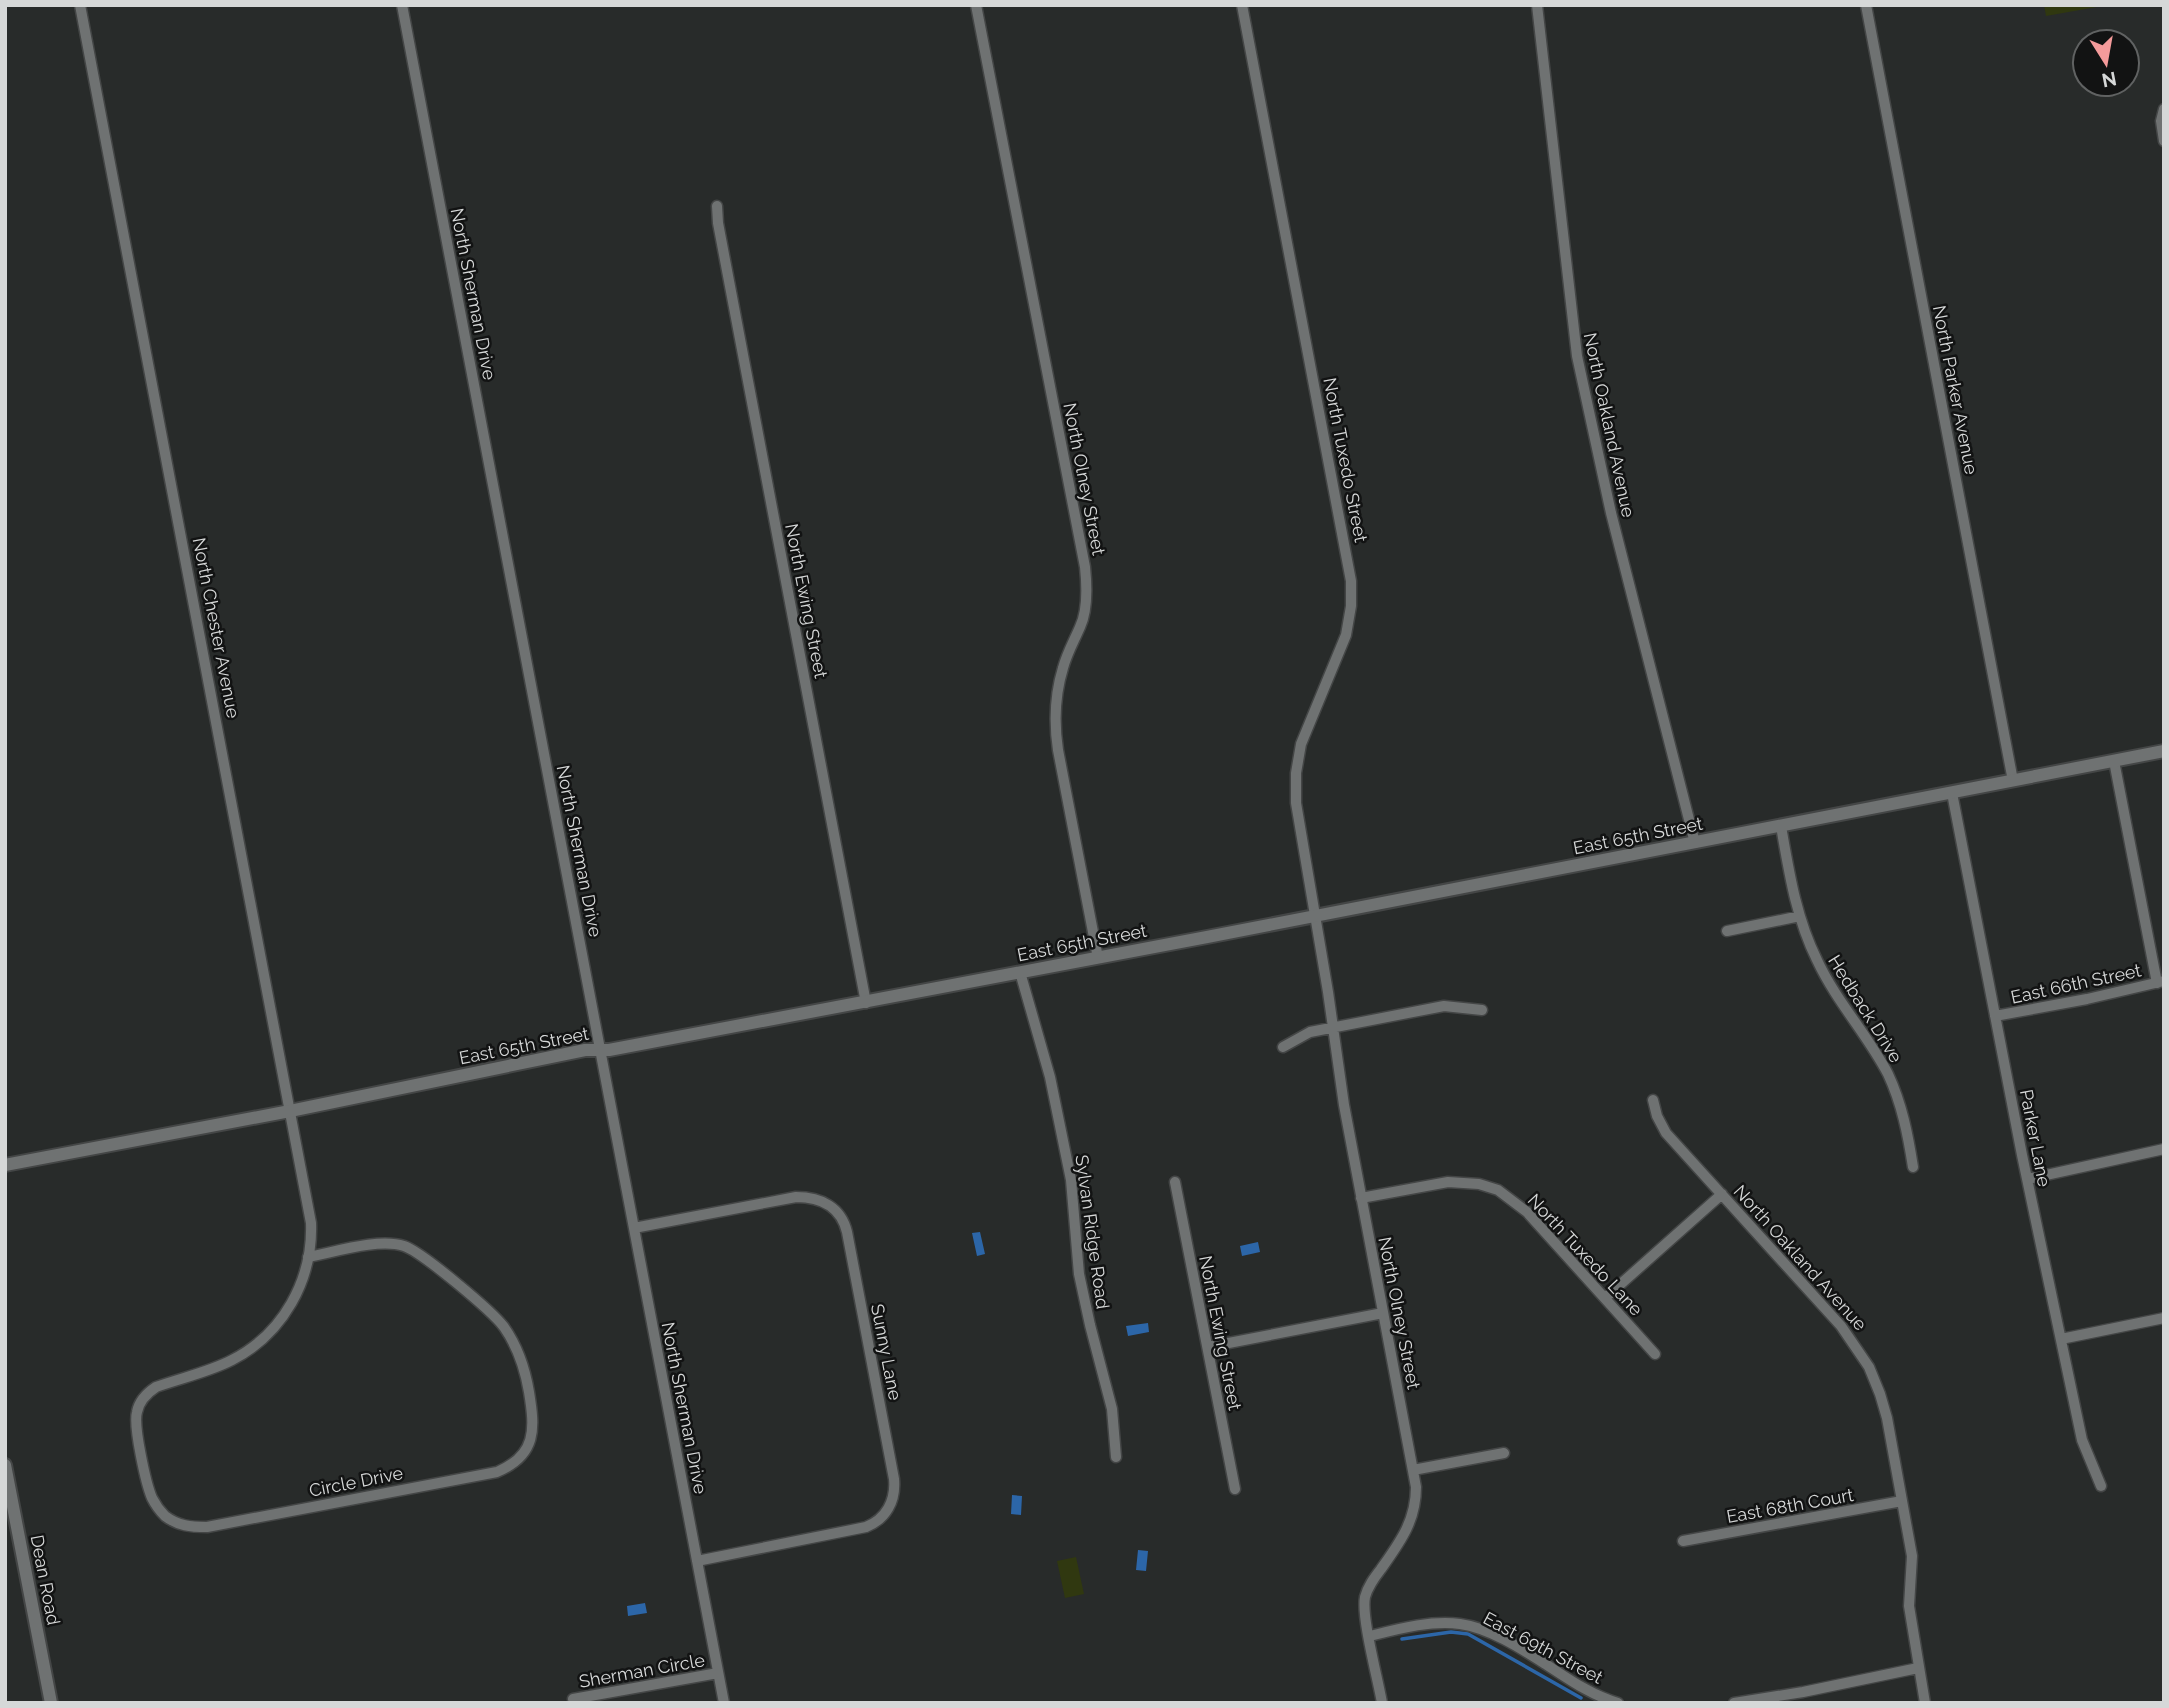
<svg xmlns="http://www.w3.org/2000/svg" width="2169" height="1708" viewBox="0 0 2169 1708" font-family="Raleway,sans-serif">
	<rect width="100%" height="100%" fill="#282b2a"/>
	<path fill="#303810" d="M2044,5H2108L2046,16Z
		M1076,1557L1084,1594L1065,1598L1057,1561Z"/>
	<path fill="#2c66a8" d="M980,1232L985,1254L977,1256L972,1233Z
		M1258,1242L1260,1252L1242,1256L1240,1246Z
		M1148,1323L1149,1332L1128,1336L1126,1326Z
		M1012,1495L1022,1496L1021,1515L1011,1514Z
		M1138,1550L1148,1551L1146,1571L1136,1570Z
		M645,1603L647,1613L628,1616L627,1606Z"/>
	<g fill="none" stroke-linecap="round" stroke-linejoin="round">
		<path stroke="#2c66a8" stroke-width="3.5" d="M1402,1639L1451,1632L1468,1634L1581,1698"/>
		<defs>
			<path id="minor" d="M80,5L311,1223C313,1280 283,1334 232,1360C209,1372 181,1378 156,1387C147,1393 139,1401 137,1412C133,1426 146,1484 152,1498C155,1504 160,1511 165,1516C178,1526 191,1527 207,1527L497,1472C537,1455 535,1429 529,1392C525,1368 518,1347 504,1327C492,1311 422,1252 404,1246C378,1238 335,1252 308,1257
				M402,5L724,1703
				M976,5L1085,567C1087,586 1088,610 1080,627C1074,641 1067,653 1063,668C1055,694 1054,723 1058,750L1098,958
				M1242,5L1351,581V606L1346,635L1301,744L1296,773V803L1328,992L1344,1105L1416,1487C1416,1521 1400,1542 1381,1569C1374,1578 1368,1586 1365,1597C1361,1617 1378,1679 1382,1703
				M1537,5L1577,356L1611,513L1695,843
				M1866,5L2013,781
				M2164,109L2161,121L2164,141
				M717,206L718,223L866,1003
				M2114,761L2157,983
				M1952,793L2022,1155L2082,1440L2101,1486
				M1781,826C1789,872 1796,918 1817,960C1836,1001 1867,1034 1888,1074C1902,1104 1908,1135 1913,1167
				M1727,931L1800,916
				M1020,972L1050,1077L1071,1180L1079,1274L1090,1325L1112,1409L1116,1457
				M1995,1016L2087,999L2164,981
				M1283,1047L1310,1032L1444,1006L1482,1010
				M1653,1100L1657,1116L1666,1133L1841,1326L1869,1367L1880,1394L1887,1418L1912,1556L1909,1606L1925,1703
				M2028,1179L2164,1149
				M1175,1182L1235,1489
				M1361,1198L1448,1182L1479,1184L1498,1190L1527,1212L1655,1354
				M634,1228L796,1197C821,1197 841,1207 847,1232L894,1479C896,1501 886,1519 866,1527L697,1561
				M1605,1298L1722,1194
				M2061,1339L2164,1318
				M1208,1347L1383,1313
				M1413,1470L1504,1453
				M1683,1541L1902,1501
				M1370,1636C1398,1629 1431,1620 1460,1624C1490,1628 1522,1649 1547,1665C1570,1680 1591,1695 1618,1703
				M573,1699L718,1673
				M1734,1703L1803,1692L1918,1668"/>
			<path id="tertiary" d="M5,1165L290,1111L585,1050H609L1207,937L2164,751
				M5,1465L51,1703"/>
		</defs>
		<use href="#minor" stroke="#444646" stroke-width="13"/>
		<use href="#tertiary" stroke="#444646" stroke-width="16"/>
		<use href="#minor" stroke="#6f7272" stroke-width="10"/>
		<use href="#tertiary" stroke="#6f7272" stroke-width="12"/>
	</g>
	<g text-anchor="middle" stroke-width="5" stroke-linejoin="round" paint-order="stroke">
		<g font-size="18" fill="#d6d8d8" stroke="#121313">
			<text transform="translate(473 294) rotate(79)" y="6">North Sherman Drive</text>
			<text transform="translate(1955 390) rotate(79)" y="6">North Parker Avenue</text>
			<text transform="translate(1609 425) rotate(78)" y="6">North Oakland Avenue</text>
			<text transform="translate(1345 460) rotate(79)" y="6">North Tuxedo Street</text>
			<text transform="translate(1084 479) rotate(79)" y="6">North Olney Street</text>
			<text transform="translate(806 601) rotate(79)" y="6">North Ewing Street</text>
			<text transform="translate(216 628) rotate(79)" y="6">North Chester Avenue</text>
			<text transform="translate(1638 836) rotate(-11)" y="6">East 65th Street</text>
			<text transform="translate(579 851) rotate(79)" y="6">North Sherman Drive</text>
			<text transform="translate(1082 943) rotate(-11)" y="6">East 65th Street</text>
			<text transform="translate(2076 984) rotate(-12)" y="6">East 66th Street</text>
			<text transform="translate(1865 1009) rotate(58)" y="6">Hedback Drive</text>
			<text transform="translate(524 1046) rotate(-11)" y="6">East 65th Street</text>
			<text transform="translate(2035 1138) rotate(79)" y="6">Parker Lane</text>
			<text transform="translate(1092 1232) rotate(82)" y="6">Sylvan Ridge Road</text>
			<text transform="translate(1585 1255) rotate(47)" y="6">North Tuxedo Lane</text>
			<text transform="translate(1800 1258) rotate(48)" y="6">North Oakland Avenue</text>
			<text transform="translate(1399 1313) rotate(79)" y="6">North Olney Street</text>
			<text transform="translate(1220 1333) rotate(79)" y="6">North Ewing Street</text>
			<text transform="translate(886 1352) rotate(79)" y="6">Sunny Lane</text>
			<text transform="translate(684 1408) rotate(79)" y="6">North Sherman Drive</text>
			<text transform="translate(356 1482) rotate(-11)" y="6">Circle Drive</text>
			<text transform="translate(1790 1506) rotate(-10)" y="6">East 68th Court</text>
			<text transform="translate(45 1580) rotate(79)" y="6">Dean Road</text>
			<text transform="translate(1543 1648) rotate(28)" y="6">East 69th Street</text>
			<text transform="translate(642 1671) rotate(-10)" y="6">Sherman Circle</text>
		</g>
	</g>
	<rect width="2169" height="1708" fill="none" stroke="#d6d8d8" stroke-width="14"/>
	<g transform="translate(2106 63) rotate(169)"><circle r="33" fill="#121313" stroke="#606262" stroke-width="2"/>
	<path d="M0-5L12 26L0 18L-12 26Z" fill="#f59b9b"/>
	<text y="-10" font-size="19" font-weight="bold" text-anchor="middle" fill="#d6d8d8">N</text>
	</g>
</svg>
